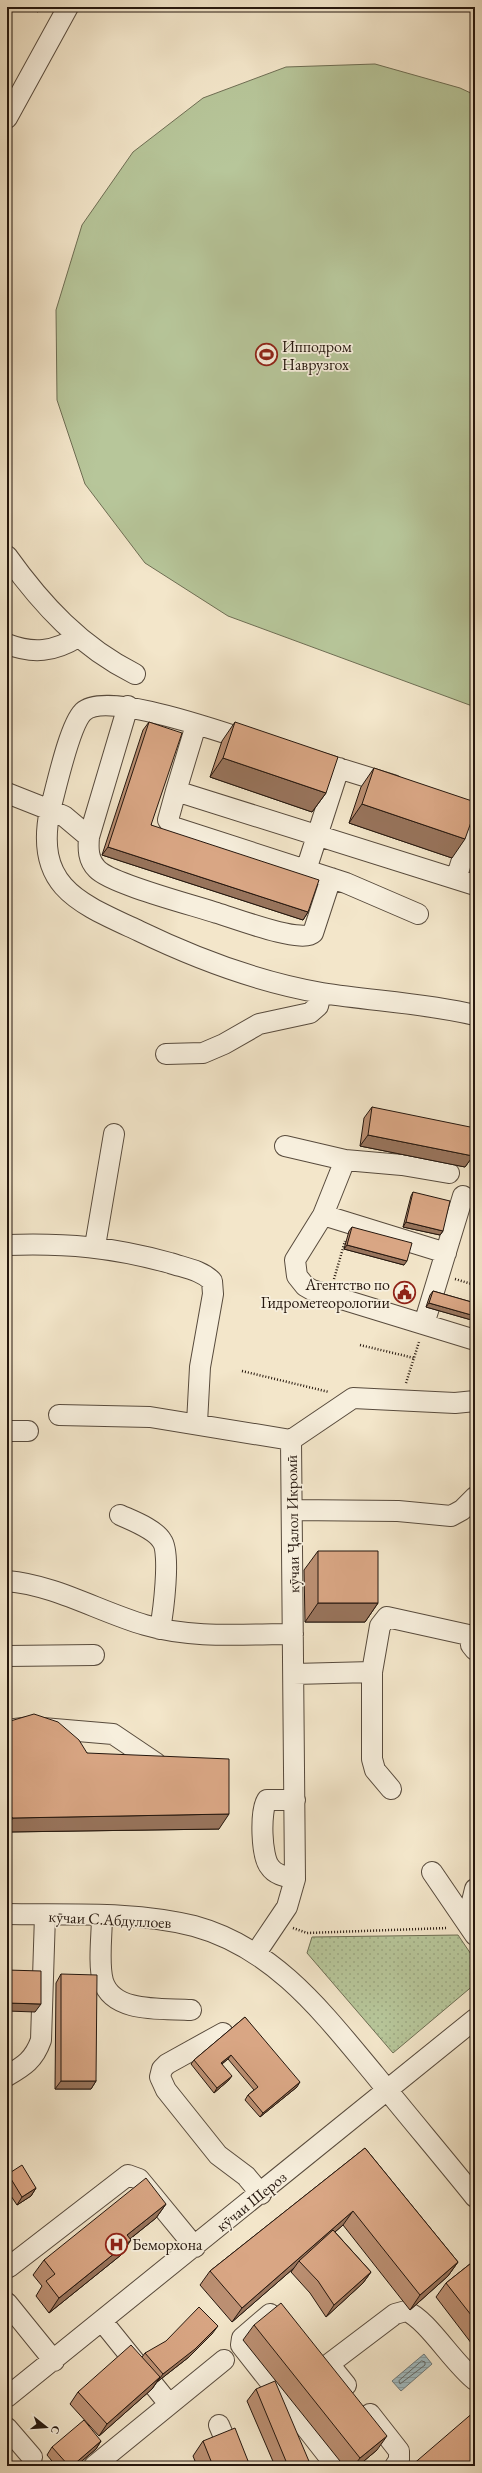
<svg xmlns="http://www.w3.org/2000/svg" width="482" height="2473" viewBox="0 0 482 2473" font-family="'EB Garamond',serif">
	<defs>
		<pattern id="park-dots" width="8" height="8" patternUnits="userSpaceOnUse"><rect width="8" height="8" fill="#b7c69a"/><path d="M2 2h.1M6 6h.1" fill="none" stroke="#9da984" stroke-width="1.8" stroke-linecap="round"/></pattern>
		<pattern id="water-rules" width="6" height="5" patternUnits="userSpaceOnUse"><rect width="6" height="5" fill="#a1bcc2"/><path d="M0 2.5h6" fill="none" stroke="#8aa1a6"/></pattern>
	</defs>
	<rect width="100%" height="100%" fill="#f3e6ca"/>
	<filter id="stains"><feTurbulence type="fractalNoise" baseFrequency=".005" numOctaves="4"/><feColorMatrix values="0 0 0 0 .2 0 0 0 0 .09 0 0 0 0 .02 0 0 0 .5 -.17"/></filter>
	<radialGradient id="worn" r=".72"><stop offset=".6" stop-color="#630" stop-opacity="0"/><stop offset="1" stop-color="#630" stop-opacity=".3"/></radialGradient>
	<path fill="url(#park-dots)" stroke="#6e6e54" d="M458,1935L475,1960V1984L393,2053L307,1953L312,1937Z"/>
	<path fill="#b7c69a" stroke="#6e6e54" d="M375,64L460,88L475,95V707L228,616L145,563L85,484L57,400L56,310L82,225L133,152L203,98L286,67Z"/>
	<path fill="url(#water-rules)" stroke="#6f7a7a" d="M424,2354L432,2364L401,2391L392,2381Z"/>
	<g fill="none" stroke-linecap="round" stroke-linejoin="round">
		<path stroke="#636a68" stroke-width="1" d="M422,2361L425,2362V2365L400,2384L399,2381Z"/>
		<defs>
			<path id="minor" d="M7,118L68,7
				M7,556C42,605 81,647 135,674
				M7,644C33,654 54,652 78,637
				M128,706L89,837C88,849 88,860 97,869C111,884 193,905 217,913C234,918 302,944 313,933L331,878
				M196,725L176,791L475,885
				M309,759L393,785
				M176,791L168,820L173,827L346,883L418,914
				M7,793L50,810C34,887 79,903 139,931C197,959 258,982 322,993C372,1001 425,1003 475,1015
				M89,837L64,816L50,810C56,789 69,726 83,712C106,690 223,733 253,742
				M306,870L339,768
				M456,879L475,818
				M166,1054L203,1053L224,1044L259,1024L310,1013L318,1006L321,993
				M285,1146L345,1160
				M449,1173L402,1165L345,1160L323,1215L295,1260L297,1276L305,1286L312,1290L475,1340
				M323,1215L446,1253
				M7,1245C67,1243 112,1247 170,1263C185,1268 201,1270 212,1281L213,1294L200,1367L197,1423
				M95,1246L114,1134
				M424,1324L463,1196
				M59,1415L150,1417L291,1440L295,1879L287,1907L256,1953
				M7,1431H28
				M291,1440L353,1398L455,1403L475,1401
				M292,1510L398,1511L451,1516L462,1510L475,1497
				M120,1515C133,1521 155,1529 162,1541C171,1553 163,1613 160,1629
				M7,1581C55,1585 100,1612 145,1625C193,1639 244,1634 293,1634
				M7,1656L94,1655
				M372,1672V1759L375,1770L391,1789
				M294,1674L372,1672L380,1626L387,1617L473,1636L471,1645L475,1650
				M7,1730L31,1727L113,1734L156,1763
				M432,1872L475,1935
				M295,1879C287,1877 275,1875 270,1867C261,1857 260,1811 267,1800H295
				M7,1914C68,1915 134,1911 194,1926C275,1948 324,2014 375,2075C408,2116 442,2156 475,2197
				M102,1916C102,1934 98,1964 103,1981C113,2014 164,2008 191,2010
				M467,1922L475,1889
				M223,2033L167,2064L162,2069L160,2077L166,2090L218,2155L246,2176L261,2194
				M7,2076C24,2066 34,2060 41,2040L45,1915
				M9,2267L128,2175L139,2179L144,2185L195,2247
				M7,2303L54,2361
				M270,2314L242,2338L241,2345L336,2466
				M102,2321L169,2404
				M346,2385L329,2364L395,2314L406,2311C427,2319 453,2363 475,2380
				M7,2397L475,2019
				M370,2414L399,2451V2460L395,2466
				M219,2425L236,2466
				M7,2428L32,2457
				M94,2466L224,2360"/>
		</defs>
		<use href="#minor" stroke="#584b3d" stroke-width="22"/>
		<path stroke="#25170e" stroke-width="2.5" stroke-dasharray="1 2" stroke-linecap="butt" d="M334,1279L345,1241
			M455,1279L475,1285
			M360,1345L414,1358
			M242,1371L329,1392
			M406,1383L419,1342
			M293,1928L307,1933L447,1928"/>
		<use href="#minor" stroke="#f7efdd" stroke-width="20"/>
	</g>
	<path fill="#bb8f72" stroke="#25170e" d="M149,722L151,825L308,912L303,920L102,855L143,730Z
		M235,722L326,793L312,812L210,777L222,741Z
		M374,768L452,858L349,823L361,787Z
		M372,1107L473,1156L465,1167L360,1146L364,1118Z
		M413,1192L443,1231L440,1235L403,1227L411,1196Z
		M352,1227L404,1265L344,1249L349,1231Z
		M433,1291L475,1303V1321L426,1307L430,1295Z
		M475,1419V1433L472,1432Z
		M318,1551L378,1603L365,1622H305L304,1570Z
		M7,1722L87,1753L219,1829L7,1832Z
		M61,1974L96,2081L91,2089H55L56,1983Z
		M245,2017L297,2087L260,2117L245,2100L248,2095L254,2090L228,2059L222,2064L229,2080L214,2093L191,2064L194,2060Z
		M365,2148L458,2262L448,2276L410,2310L343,2225L335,2232L371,2272L363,2283L326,2317L310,2293L291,2272L294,2268L232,2322L200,2285L210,2271Z
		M8,2174L36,2188L31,2196L17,2205L7,2190V2176Z
		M166,2204L156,2218L130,2239L121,2255L49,2313L36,2296L42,2286L33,2275L44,2260Z
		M475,2260V2348L436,2297L446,2283Z
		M254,2325L377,2450L358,2466H344L243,2340Z
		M212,2334L189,2357L157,2382L152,2389L99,2436L70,2404L78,2392L142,2357L145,2353Z
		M256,2389L311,2466H275L247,2401Z
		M101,2441L96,2449L76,2466H56L47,2455L52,2447Z
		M203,2441L250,2466H197L193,2456Z"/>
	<path fill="#98745c" stroke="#25170e" d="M25,7H37L41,8L38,12Z
		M223,758L326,793L312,812L210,777Z
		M362,804L465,839L452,858L349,823Z
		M108,847L308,912L303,920L102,855Z
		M368,1135L473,1156L465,1167L360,1146Z
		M406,1222L443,1231L440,1235L403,1227Z
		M347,1245L407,1261L404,1265L344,1249Z
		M429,1303L475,1316V1321L426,1307Z
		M475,1427V1433L472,1432Z
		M318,1603H378L365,1622H305Z
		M229,1814L219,1829L7,1832V1826L13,1818Z
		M7,2003L41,2004L35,2012L7,2011Z
		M231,2055L228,2059L218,2067L221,2063Z
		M232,2076L229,2080L214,2093L217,2088Z
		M61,2081H96L91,2089H55Z
		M300,2082L297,2087L260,2117L263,2113Z
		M36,2188L31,2196L17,2205L22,2197Z
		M166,2204L156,2218L116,2250L127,2235Z
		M353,2211L343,2225L300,2262L299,2261L294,2268L232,2322L242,2308Z
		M131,2240L121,2255L49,2313L59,2298Z
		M458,2262L448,2276L410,2310L420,2295Z
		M371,2272L363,2283L326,2317L334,2305Z
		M218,2326L212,2334L189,2357L157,2382L163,2374Z
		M160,2377L152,2389L99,2436L107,2424Z
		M387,2436L377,2450L358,2466H354L360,2458Z
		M101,2441L96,2449L76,2466H72Z
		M475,2462V2466H470Z"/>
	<path fill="#d9a684" stroke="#25170e" d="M149,722L182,733L151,825L319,880L308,912L108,847Z
		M235,722L338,757L326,793L223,758Z
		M374,768L475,802V811L465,839L362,804Z
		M372,1107L475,1128V1140L473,1156L368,1135Z
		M413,1192L450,1201L443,1231L406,1222Z
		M352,1227L412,1243L407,1261L347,1245Z
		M433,1291L475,1303V1316L429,1303Z
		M318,1551H378V1603H318Z
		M34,1714L58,1722L79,1740L87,1753L229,1759V1814L13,1818L7,1813V1722Z
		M7,1970L41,1971V2004L7,2003Z
		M61,1974L97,1975L96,2081H61Z
		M245,2017L300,2082L263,2113L248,2095L258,2087L231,2055L221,2063L232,2076L217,2088L194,2060Z
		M365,2148L458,2262L420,2295L353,2211L242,2308L210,2271Z
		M22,2165L36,2188L22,2197L8,2174Z
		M146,2178L166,2204L127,2235L131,2240L59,2298L46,2281L55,2274L44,2260Z
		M333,2230L371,2272L334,2305L318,2281L299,2261Z
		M475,2260V2320L446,2283Z
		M281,2303L387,2436L360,2458L254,2325Z
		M199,2307L218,2326L195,2349L163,2374L145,2353L166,2341Z
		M131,2345L160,2377L107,2424L78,2392Z
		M275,2381L311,2466H288L256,2389Z
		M475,2411V2462L470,2466H411Z
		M84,2420L101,2441L72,2466H69L52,2447Z
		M235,2428L250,2466H213L203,2441Z"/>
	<defs>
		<symbol id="stadium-ring" viewBox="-11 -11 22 22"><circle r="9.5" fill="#f7efdd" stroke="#8f2418" stroke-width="1.5"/><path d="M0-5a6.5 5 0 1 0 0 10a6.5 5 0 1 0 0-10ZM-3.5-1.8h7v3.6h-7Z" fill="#8f2418"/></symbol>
		<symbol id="civic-ring" viewBox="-11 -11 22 22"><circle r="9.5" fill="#f7efdd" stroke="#8f2418" stroke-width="1.5"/><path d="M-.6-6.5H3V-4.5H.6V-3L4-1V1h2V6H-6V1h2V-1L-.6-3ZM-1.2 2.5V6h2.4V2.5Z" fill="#8f2418"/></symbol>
		<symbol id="hospital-ring" viewBox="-11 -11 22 22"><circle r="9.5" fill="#f7efdd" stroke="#8f2418" stroke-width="1.5"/><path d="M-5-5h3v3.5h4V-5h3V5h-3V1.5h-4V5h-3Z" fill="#8f2418"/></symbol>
	</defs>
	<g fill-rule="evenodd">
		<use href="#stadium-ring" x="254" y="342" width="25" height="25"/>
		<use href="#civic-ring" x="392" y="1280" width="25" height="25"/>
		<use href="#hospital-ring" x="104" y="2232" width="25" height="25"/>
	</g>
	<g text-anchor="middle" stroke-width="3.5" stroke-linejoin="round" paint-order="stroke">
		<g font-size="16" fill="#25170e" stroke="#f7efdd" text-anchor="start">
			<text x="282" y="352">Ипподром<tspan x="282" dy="18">Наврузгох</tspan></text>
			<text x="390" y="1290" text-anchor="end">Агентство по<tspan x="390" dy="18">Гидрометеорологии</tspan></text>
			<text x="132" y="2250">Беморхона</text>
		</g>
		<g font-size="16" fill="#25170e" stroke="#f7efdd">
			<text transform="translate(292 1524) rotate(-91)" y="6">кӯчаи Ҷалол Икромӣ</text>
			<text transform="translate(110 1919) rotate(3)" y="6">кӯчаи С.Абдуллоев</text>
			<text transform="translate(251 2201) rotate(-39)" y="6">кӯчаи Шероз</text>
		</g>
	</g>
	<rect width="482" height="2473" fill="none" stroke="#f3e6ca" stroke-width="24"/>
	<rect x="8" y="8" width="466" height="2457" fill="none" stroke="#25170e" stroke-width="2"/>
	<rect x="12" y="12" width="458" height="2449" fill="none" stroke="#25170e"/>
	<g transform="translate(46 2427) rotate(107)" stroke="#f7efdd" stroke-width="3" paint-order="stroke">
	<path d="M0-3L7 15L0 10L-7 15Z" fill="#25170e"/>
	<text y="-6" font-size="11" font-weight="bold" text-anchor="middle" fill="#25170e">С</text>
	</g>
	<rect width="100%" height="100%" filter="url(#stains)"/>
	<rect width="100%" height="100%" fill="url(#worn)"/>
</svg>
